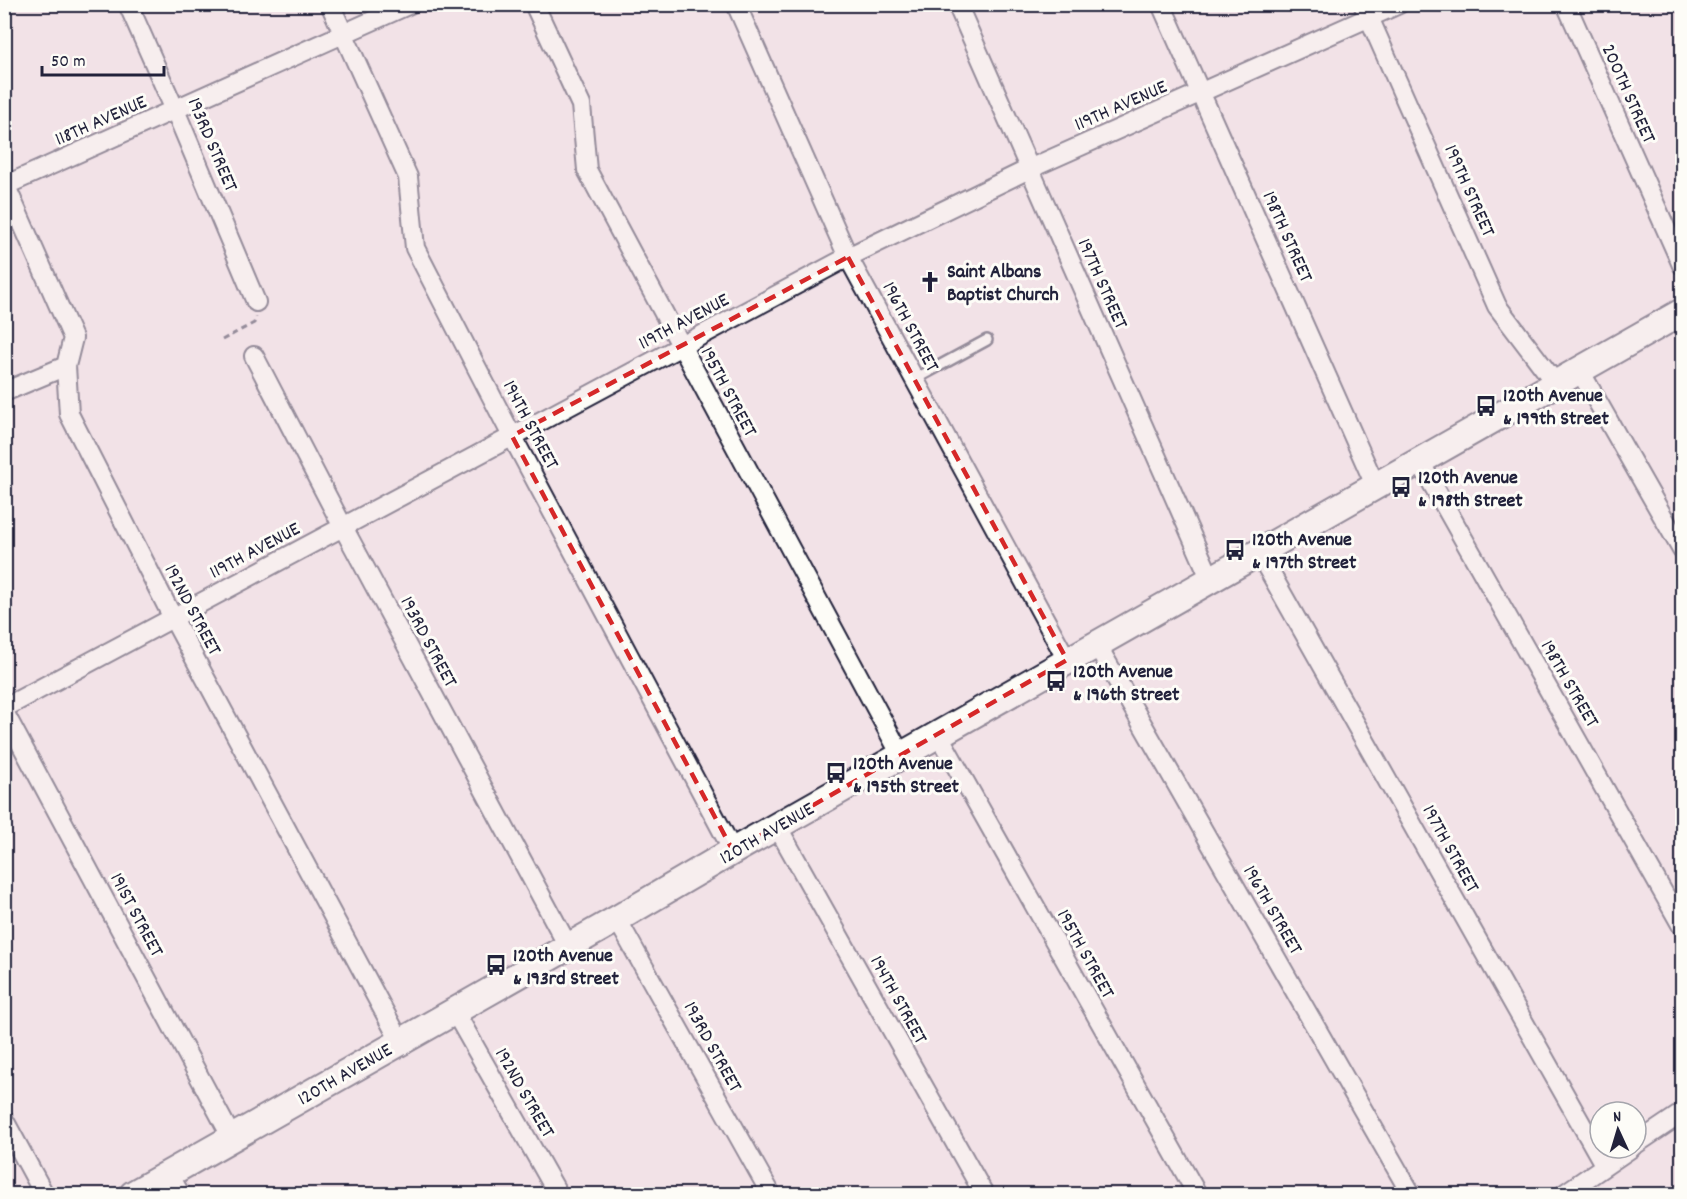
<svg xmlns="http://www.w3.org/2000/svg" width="1687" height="1199" viewBox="0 0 1687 1199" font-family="Dekko,sans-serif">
	<rect width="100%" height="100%" fill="#f2e2e7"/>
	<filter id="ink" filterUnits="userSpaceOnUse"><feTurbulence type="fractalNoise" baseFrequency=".0167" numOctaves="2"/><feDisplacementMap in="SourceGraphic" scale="12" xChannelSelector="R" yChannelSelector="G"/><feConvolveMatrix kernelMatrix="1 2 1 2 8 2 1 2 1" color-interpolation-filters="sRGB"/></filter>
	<g filter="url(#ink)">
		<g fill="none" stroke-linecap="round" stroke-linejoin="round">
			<defs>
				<path id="lane" d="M915,379L987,340"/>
				<path id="street" d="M128,4L175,110L256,302
					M330,4L408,177L415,248L512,436L733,851
					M534,4L581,105L587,170L901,755
					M736,4L848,257L1067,660
					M957,4L1211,580
					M1161,4L1376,487
					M1363,4L1497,306L1556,384
					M1566,4L1682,265
					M4,182L73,338L66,366L69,414L173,618L400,1041
					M4,186L410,4
					M254,356L343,527L568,946
					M1580,371L1682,550
					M4,392L66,366
					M1420,462L1682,926
					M1259,553L1605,1166
					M1097,645L1411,1194
					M4,708L848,257L1029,169L1399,4
					M4,712L232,1138
					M938,734L1197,1194
					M777,826L984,1194
					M617,919L771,1194
					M455,1012L558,1194
					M4,1120L44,1194
					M1636,1144L1682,1113
					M169,1174L180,1194
					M1564,1194L1631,1148"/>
				<path id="secondary" d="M133,1194L617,919L733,851L1682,312"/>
			</defs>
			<use href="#lane" stroke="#22223b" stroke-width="14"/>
			<use href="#street" stroke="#22223b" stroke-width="22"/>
			<use href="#secondary" stroke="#22223b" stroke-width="30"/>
			<path stroke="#22223b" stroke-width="3" stroke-dasharray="6 4.5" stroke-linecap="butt" d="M222,340L254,323L256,317"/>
			<use href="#lane" stroke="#fdfcf7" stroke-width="9"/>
			<use href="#street" stroke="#fdfcf7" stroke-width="18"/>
			<use href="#secondary" stroke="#fdfcf7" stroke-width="26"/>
		</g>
	</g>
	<path d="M0 0H1687V1199H0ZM848,257L1067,660L733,851L512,436Z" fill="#f2e2e7" fill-opacity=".55" fill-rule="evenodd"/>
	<path fill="none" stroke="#d62828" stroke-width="4.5" stroke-dasharray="12 8" stroke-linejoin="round" d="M848,257L1067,660L733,851L512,436Z"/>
	<defs>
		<symbol id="church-bare" viewBox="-9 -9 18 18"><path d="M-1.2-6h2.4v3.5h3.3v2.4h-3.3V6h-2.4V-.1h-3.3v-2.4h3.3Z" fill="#22223b" stroke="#fdfcf7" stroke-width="2.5" paint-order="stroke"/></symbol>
		<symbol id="bus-bare" viewBox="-9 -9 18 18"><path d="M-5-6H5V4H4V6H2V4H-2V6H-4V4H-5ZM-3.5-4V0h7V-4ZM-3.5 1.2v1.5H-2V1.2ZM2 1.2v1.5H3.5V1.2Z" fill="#22223b" stroke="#fdfcf7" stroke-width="2.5" paint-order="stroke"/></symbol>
	</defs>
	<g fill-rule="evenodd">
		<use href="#church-bare" x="915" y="267" width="30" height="30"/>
		<use href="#bus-bare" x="1471" y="391" width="30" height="30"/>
		<use href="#bus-bare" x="1386" y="472" width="30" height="30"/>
		<use href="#bus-bare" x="1220" y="535" width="30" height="30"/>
		<use href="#bus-bare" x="1041" y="666" width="30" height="30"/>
		<use href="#bus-bare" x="821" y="758" width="30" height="30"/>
		<use href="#bus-bare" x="481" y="950" width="30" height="30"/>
	</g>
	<g text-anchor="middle" stroke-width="6" stroke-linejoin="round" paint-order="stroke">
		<g font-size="20" fill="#22223b" stroke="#fdfcf7">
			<text transform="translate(1630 93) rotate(66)" y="7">200TH STREET</text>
			<text transform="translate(1120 104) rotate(-24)" y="7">119TH AVENUE</text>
			<text transform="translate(100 119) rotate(-24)" y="7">118TH AVENUE</text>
			<text transform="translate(214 144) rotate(67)" y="7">193RD STREET</text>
			<text transform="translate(1471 190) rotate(66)" y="7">199TH STREET</text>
			<text transform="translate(1289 236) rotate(66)" y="7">198TH STREET</text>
			<text transform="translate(1104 283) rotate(66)" y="7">197TH STREET</text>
			<text transform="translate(683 320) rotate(-28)" y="7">119TH AVENUE</text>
			<text transform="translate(912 326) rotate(62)" y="7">196TH STREET</text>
			<text transform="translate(730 391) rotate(62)" y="7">195TH STREET</text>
			<text transform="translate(532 424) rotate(62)" y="7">194TH STREET</text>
			<text transform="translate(254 549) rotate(-28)" y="7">119TH AVENUE</text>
			<text transform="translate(194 609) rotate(62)" y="7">192ND STREET</text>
			<text transform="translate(430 641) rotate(62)" y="7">193RD STREET</text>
			<text transform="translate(1571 683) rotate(60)" y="7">198TH STREET</text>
			<text transform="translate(766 832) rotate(-30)" y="7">120TH AVENUE</text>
			<text transform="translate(1452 848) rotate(61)" y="7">197TH STREET</text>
			<text transform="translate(1274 909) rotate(60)" y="7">196TH STREET</text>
			<text transform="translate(138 914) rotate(62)" y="7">191ST STREET</text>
			<text transform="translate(1087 953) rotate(61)" y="7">195TH STREET</text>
			<text transform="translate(900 999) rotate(61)" y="7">194TH STREET</text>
			<text transform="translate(714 1046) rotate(61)" y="7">193RD STREET</text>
			<text transform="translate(344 1073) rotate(-30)" y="7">120TH AVENUE</text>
			<text transform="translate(526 1092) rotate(60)" y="7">192ND STREET</text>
		</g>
		<g font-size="20" font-weight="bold" fill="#22223b" stroke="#fdfcf7" text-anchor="start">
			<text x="947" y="277">Saint Albans<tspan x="947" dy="23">Baptist Church</tspan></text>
			<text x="1503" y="401">120th Avenue<tspan x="1503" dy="23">&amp; 199th Street</tspan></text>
			<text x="1418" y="483">120th Avenue<tspan x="1418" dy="23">&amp; 198th Street</tspan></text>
			<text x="1252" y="545">120th Avenue<tspan x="1252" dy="23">&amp; 197th Street</tspan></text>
			<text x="1073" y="677">120th Avenue<tspan x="1073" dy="23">&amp; 196th Street</tspan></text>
			<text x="853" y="769">120th Avenue<tspan x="853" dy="23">&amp; 195th Street</tspan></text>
			<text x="513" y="961">120th Avenue<tspan x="513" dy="23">&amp; 193rd Street</tspan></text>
		</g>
	</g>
	<rect width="1687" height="1199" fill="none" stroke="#fdfcf7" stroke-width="24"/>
	<rect x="12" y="12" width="1663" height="1175" fill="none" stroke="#22223b" stroke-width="2" filter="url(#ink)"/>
	<g transform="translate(1618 1130) rotate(356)"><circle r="28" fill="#fdfcf7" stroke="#a5a5ac" stroke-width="1.5"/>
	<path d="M0-4.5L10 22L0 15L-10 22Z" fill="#22223b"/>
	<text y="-9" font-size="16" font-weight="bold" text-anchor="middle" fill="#22223b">N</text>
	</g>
	<path d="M42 66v9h122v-9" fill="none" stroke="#22223b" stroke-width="3"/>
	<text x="51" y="66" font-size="18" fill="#22223b" stroke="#fdfcf7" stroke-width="4.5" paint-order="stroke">50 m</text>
</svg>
